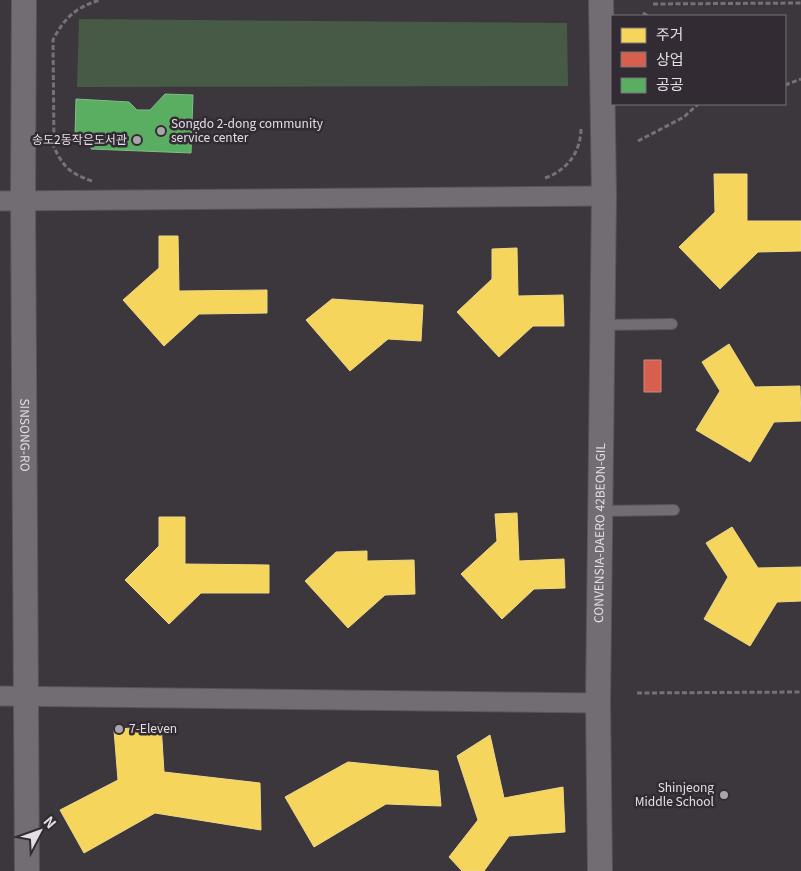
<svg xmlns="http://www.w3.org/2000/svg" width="801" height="871" viewBox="0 0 801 871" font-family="Georgia,'Noto Sans KR',serif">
	<rect width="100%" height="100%" fill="#3b373c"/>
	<path fill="#475a46" d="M79,19L567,23L568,86L77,87Z"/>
	<path fill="#f6d55c" stroke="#f0d885" d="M714,174H747V221H801V251L758,252L720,289L679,247L715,212Z
		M159,236H178L179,291L267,290V313L199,314L164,346L123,300L159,268Z
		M517,248L518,296L563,295L564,326H533L499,357L457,312L492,279V249Z
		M332,299L423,305L421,341L388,339L350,371L306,320Z
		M729,344L755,387L800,386L801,421L774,422L750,462L696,430L720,391L702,362Z
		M517,513L519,561L564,559L565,588L534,589L502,619L461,574L497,541L495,514Z
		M159,517H185V564L269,565V593H201L169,624L125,580L159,546Z
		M732,527L758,568L801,567V601L777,602L750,646L704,619L728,577L706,543Z
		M367,551V561L414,560L415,594L385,595L348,628L305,581L336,552Z
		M161,724L164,772L260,783L261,830L155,813L84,853L60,810L118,780L114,730Z
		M490,735L504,798L563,787L565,832L509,836L484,871H462L449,857L478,820L457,756Z
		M348,762L438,771L441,806L386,804L314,847L285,797Z"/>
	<path fill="#d6604d" stroke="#da867a" d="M644,360H661V392H644Z"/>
	<path fill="#5aae61" stroke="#83bc88" d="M165,94L193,95L191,153L91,149L92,136H75L76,99L129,102L137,110H150Z"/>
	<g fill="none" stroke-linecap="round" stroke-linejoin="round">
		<defs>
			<path id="service" d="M603,325L672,324
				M600,511L674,510"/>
			<path id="minor" d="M0,201L604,196
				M0,696L598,703"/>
			<g id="tertiary">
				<path id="s1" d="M24,0L23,201L27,871"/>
				<path id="s2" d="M600,871L598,703L604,196L601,0"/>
			</g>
		</defs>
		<use href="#service" stroke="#595559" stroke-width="12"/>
		<use href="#minor" stroke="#595559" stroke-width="21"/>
		<use href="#tertiary" stroke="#595559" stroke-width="26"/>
		<path stroke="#757275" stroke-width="3" stroke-dasharray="5 2.5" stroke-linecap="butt" d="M653,4L801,3
			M643,13L648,16
			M785,85L801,79
			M638,141L684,117L698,104
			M545,178C568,170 581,151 581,128
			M92,181C71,174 63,167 54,147L53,40C64,18 76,7 100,0
			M637,693L801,692"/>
		<use href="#service" stroke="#716d72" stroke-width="10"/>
		<use href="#minor" stroke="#716d72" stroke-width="19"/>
		<use href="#tertiary" stroke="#716d72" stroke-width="24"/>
	</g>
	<g fill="#a8a4a9" stroke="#322b33" stroke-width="2">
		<circle cx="161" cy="131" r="5"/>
		<circle cx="137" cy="140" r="5"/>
		<circle cx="119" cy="729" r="5"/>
		<circle cx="724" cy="795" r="5"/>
	</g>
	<g text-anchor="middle" stroke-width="5" stroke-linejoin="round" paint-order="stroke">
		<g font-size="12" fill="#e3dee4" stroke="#322b33" text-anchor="start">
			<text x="171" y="128">Songdo 2-dong community<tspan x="171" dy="14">service center</tspan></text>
			<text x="127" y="144" text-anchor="end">송도2동작은도서관</text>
			<text x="129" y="733">7-Eleven</text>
			<text x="714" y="792" text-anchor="end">Shinjeong<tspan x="714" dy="14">Middle School</tspan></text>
		</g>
		<g font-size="12" fill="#e3dee4" stroke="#322b33">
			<text dy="4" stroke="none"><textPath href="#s1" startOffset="435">SINSONG-RO</textPath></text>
			<text dy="4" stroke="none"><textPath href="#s2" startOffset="338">CONVENSIA-DAERO 42BEON-GIL</textPath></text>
		</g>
	</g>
	<rect x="611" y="15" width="175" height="90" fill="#322b33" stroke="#79737a"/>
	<rect x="621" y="28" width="25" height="15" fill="#f6d55c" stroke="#79737a"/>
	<text x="656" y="40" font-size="15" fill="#e3dee4">주거</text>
	<rect x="621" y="52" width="25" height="15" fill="#d6604d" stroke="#79737a"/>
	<text x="656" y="65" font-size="15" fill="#e3dee4">상업</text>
	<rect x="621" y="78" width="25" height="15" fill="#5aae61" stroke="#79737a"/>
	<text x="656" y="90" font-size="15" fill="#e3dee4">공공</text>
	<g transform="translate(40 831) rotate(49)" stroke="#322b33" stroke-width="4" paint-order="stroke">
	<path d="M0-4L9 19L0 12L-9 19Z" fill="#e3dee4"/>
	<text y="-8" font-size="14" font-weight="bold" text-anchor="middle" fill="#e3dee4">N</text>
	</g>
</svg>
